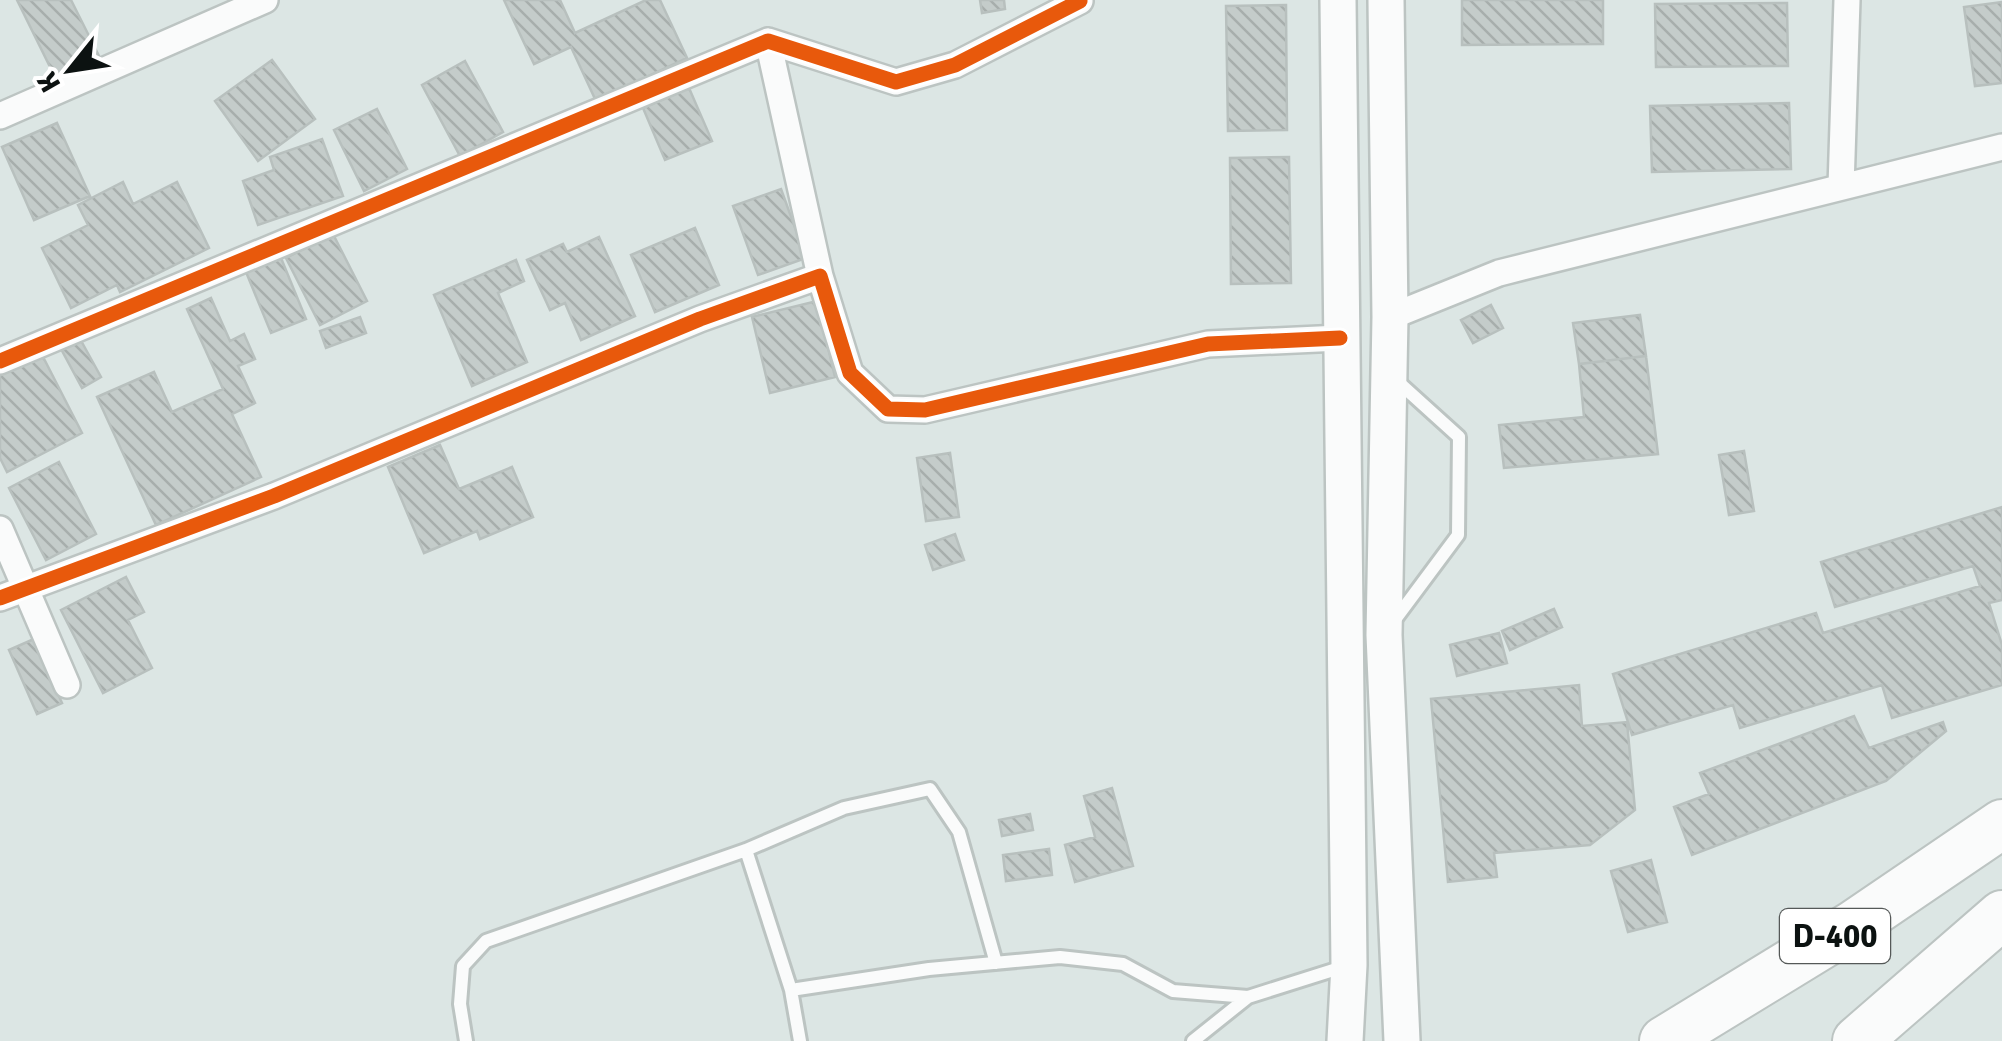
<svg xmlns="http://www.w3.org/2000/svg" width="2002" height="1041" viewBox="0 0 2002 1041" font-family="Signika,sans-serif">
	<defs>
		<pattern id="building-back-hatch" width="6" height="6" patternUnits="userSpaceOnUse" patternTransform="scale(2.5)"><rect width="6" height="6" fill="#c4ccca"/><path d="M-1 5l2 2M0 0l6 6M5-1l2 2" fill="none" stroke="#a7aeac"/></pattern>
	</defs>
	<rect width="100%" height="100%" fill="#dce6e4"/>
	<path fill="url(#building-back-hatch)" stroke="#b8c0be" stroke-width="2.5" d="M17,0H71L100,58L56,79Z
		M504,0H560L575,33L646,0H660L687,58L596,101L571,47L534,64Z
		M980,0H1004L1005,9L982,13Z
		M1462,0H1603V44L1462,45Z
		M2002,2V83L1975,86L1964,7Z
		M1787,3L1788,66L1656,67L1655,4Z
		M1286,5L1287,130L1228,131L1226,6Z
		M272,60L315,119L258,161L215,101Z
		M465,61L503,132L460,156L422,85Z
		M689,88L712,141L665,160L643,108Z
		M1789,103L1791,169L1652,172L1650,106Z
		M377,109L407,169L364,191L334,130Z
		M57,123L90,196L34,220L2,147Z
		M322,139L343,196L258,225L243,181L274,170L270,157Z
		M1289,157L1291,283L1231,284L1230,158Z
		M123,182L133,204L177,182L209,248L120,292L117,285L71,308L42,248L88,225L78,205Z
		M781,189L806,258L758,275L733,206Z
		M695,228L719,285L655,312L631,255Z
		M333,234L367,301L320,325L286,258Z
		M599,237L635,316L581,340L565,303L550,310L527,260L563,244L567,252Z
		M281,258L306,319L271,333L246,272Z
		M516,260L524,281L498,293L527,362L472,386L434,295Z
		M211,298L230,341L244,334L255,359L238,366L255,403L232,414L261,477L156,525L97,397L154,372L172,412L223,389L187,309Z
		M817,301L835,377L770,393L752,317Z
		M1491,305L1503,328L1473,343L1461,320Z
		M1640,315L1646,356L1579,364L1573,323Z
		M360,317L366,333L326,348L320,331Z
		M79,337L101,377L82,388L60,347Z
		M39,349L82,433L7,472L0,458V369Z
		M1646,356L1658,454L1504,468L1499,425L1584,417L1579,364Z
		M440,445L459,489L512,467L533,517L480,539L477,531L424,553L388,467Z
		M1744,451L1754,511L1729,515L1719,455Z
		M950,453L959,517L926,521L917,458Z
		M59,462L96,534L46,560L9,488Z
		M2002,507V600L1989,603L2002,645V685L1892,718L1882,685L1740,728L1733,705L1632,735L1613,674L1816,613L1823,633L1980,586L1973,566L1835,607L1821,562Z
		M955,534L964,560L933,570L925,545Z
		M126,577L144,612L128,620L152,668L103,693L61,610Z
		M1554,609L1562,627L1510,650L1502,631Z
		M1499,633L1507,663L1457,676L1450,645Z
		M34,639L62,703L37,714L9,650Z
		M1579,685L1582,726L1627,722L1635,810L1590,845L1494,853L1497,877L1448,882L1431,699Z
		M1854,716L1869,748L1943,722L1946,731L1886,781L1692,855L1674,807L1709,794L1700,773Z
		M1112,788L1133,866L1075,882L1065,845L1095,837L1084,796Z
		M1030,814L1033,830L1002,836L999,820Z
		M1049,849L1052,875L1006,881L1003,855Z
		M1651,860L1667,922L1628,932L1611,871Z"/>
	<g fill="none" stroke-linecap="round" stroke-linejoin="round">
		<defs>
			<path id="lane" d="M1394,621L1458,535L1459,437L1396,380
				M746,850L791,990L800,1041
				M791,990L929,969L1060,957L1123,964L1173,991L1248,997
				M466,1041L460,1004L463,966L486,941L746,850L844,808L930,789L959,832L996,963
				M1193,1041L1248,997L1346,966"/>
			<path id="street" d="M768,41L820,276
				M0,116L265,0
				M1841,187L1847,0
				M1390,317L1499,273L2002,147
				M0,361L768,41L896,82L955,65L1080,1
				M0,529L67,685
				M0,598L274,496L700,319L820,276L850,373L888,409L925,410L1208,344L1340,338"/>
			<path id="secondary" d="M1338,0L1349,965L1345,1041
				M1386,0L1390,317L1384,635L1402,1041"/>
			<path id="highway" d="M1664,1041L1852,926L2002,824
				M1857,1041L2002,915"/>
		</defs>
		<use href="#lane" stroke="#bcc4c2" stroke-width="18"/>
		<use href="#street" stroke="#bcc4c2" stroke-width="30"/>
		<use href="#secondary" stroke="#bcc4c2" stroke-width="40"/>
		<use href="#highway" stroke="#bcc4c2" stroke-width="52"/>
		<use href="#lane" stroke="#fafbfb" stroke-width="12"/>
		<use href="#street" stroke="#fafbfb" stroke-width="25"/>
		<use href="#secondary" stroke="#fafbfb" stroke-width="35"/>
		<use href="#highway" stroke="#fafbfb" stroke-width="48"/>
		<defs>
			<path id="cycleway" d="M0,361L768,41L896,82L955,65L1080,1
				M0,598L274,496L700,319L820,276L850,373L888,409L925,410L1208,344L1340,338"/>
		</defs>
		<use href="#cycleway" stroke="#fff" stroke-width="21"/>
		<use href="#cycleway" stroke="#e8590c" stroke-width="15"/>
	</g>
	<g text-anchor="middle" stroke-width="9" stroke-linejoin="round" paint-order="stroke">
		<rect fill="#fff" stroke="#555958" stroke-width="2.5" x="1780" y="909" width="110" height="54" rx="8"/>
		<g font-size="32" font-weight="bold" fill="#0c1211">
			<text x="1835" y="947">D-400</text>
		</g>
	</g>
	<g transform="translate(70 70) rotate(240)" stroke="#ffffff" stroke-width="8" paint-order="stroke">
	<path d="M0-8L18 38L0 25L-18 38Z" fill="#0c1211"/>
	<text y="-15" font-size="28" font-weight="bold" text-anchor="middle" fill="#0c1211">K</text>
	</g>
</svg>
